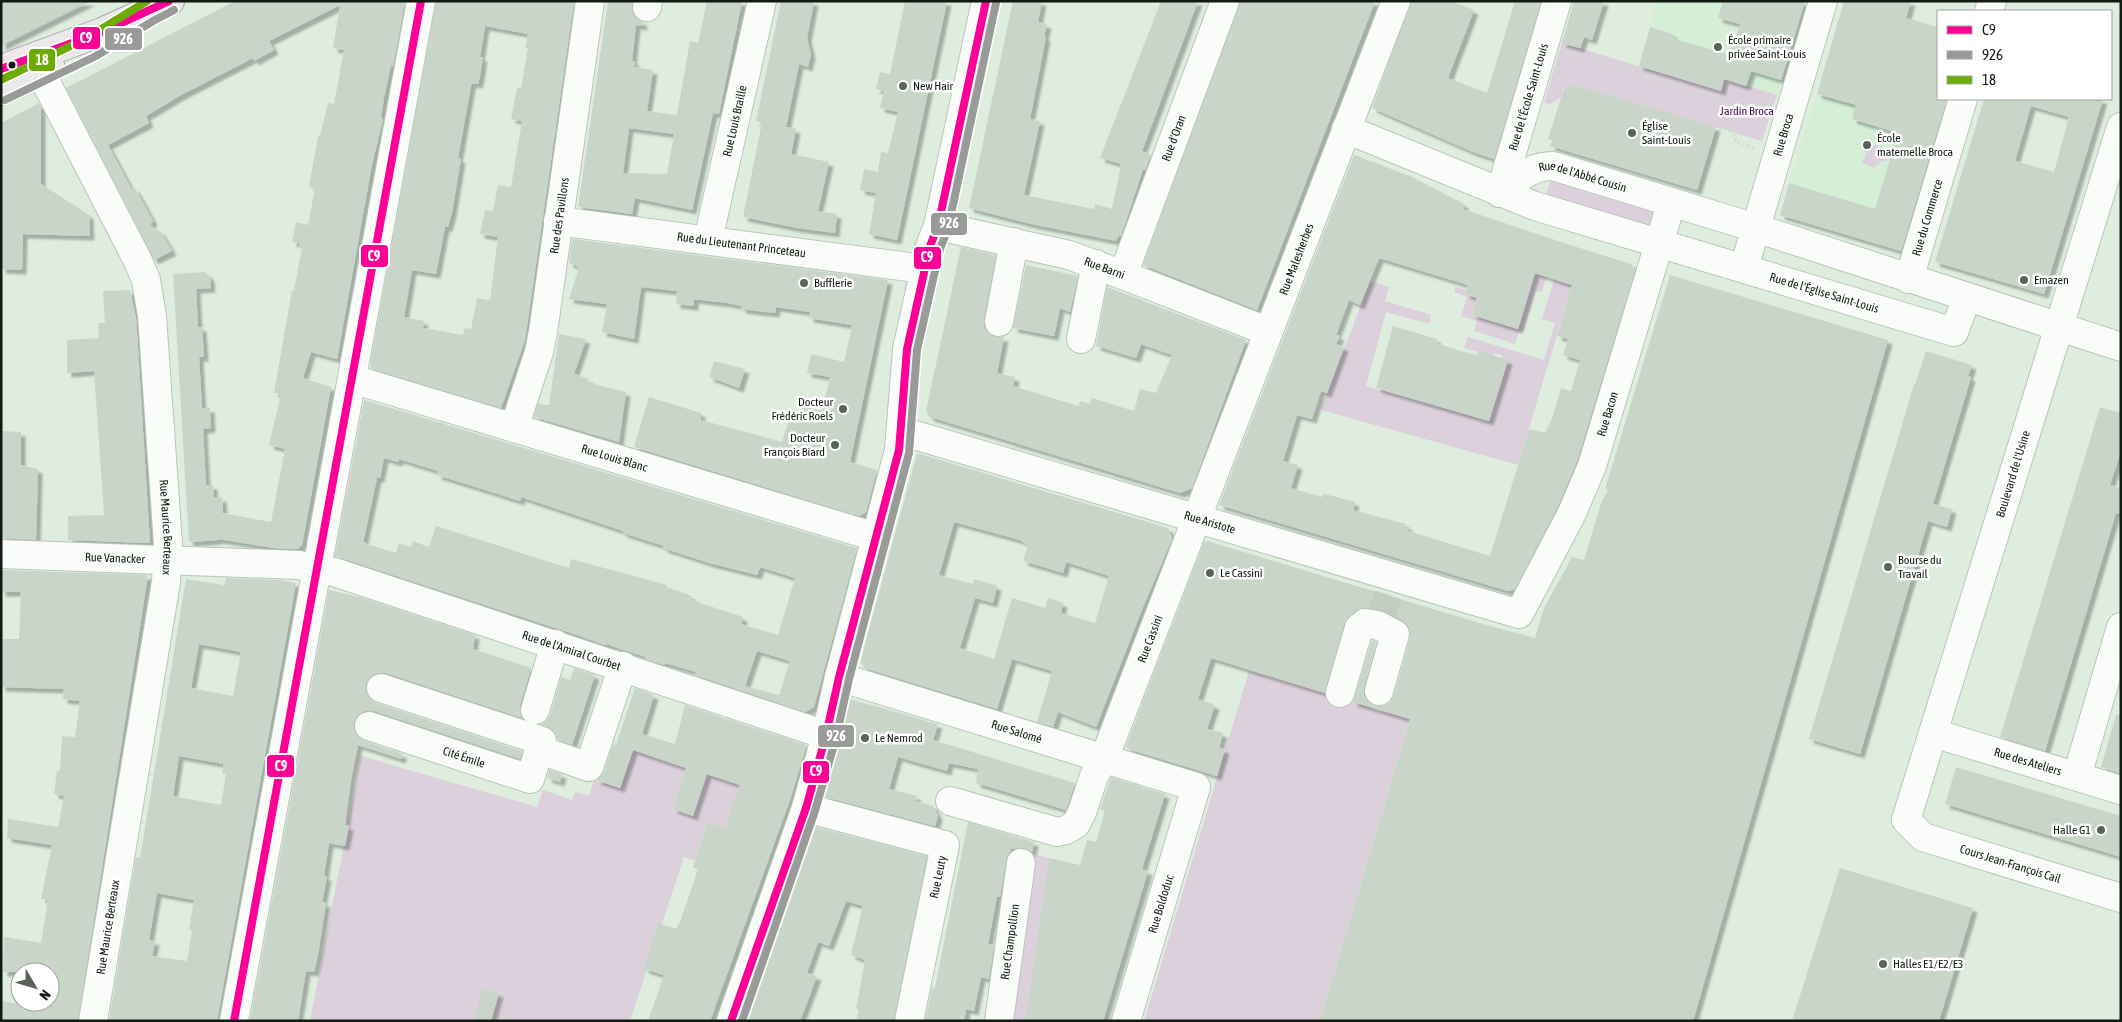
<svg xmlns="http://www.w3.org/2000/svg" width="2122" height="1022" viewBox="0 0 2122 1022" font-family="'Asap Condensed',sans-serif">
	<defs>
		<filter id="shadow"><feDropShadow dx="4.5" dy="4.5" stdDeviation="1" flood-color="#0004"/></filter>
	</defs>
	<rect width="100%" height="100%" fill="#dfeddf"/>
	<path fill="#d5eed6" d="M1657,1H1805L1777,95L1725,79L1721,91L1639,66Z
		M1837,85L1943,116L1902,251L1780,215L1817,94L1833,98Z"/>
	<path fill="#dbd0db" d="M1562,43L1721,91L1724,79L1777,95L1762,141L1570,84L1568,89L1563,88L1561,97L1549,105L1544,102Z
		M1869,144L1883,147L1892,153L1889,160L1882,161L1874,168L1862,162L1866,156L1865,149Z
		M1552,175L1662,210L1654,236L1544,202Z
		M1508,266L1546,277L1542,292L1536,291L1523,332L1519,331L1515,344L1474,331L1477,321L1461,316L1467,297L1454,292L1456,287L1466,290L1465,294L1477,298L1472,315L1518,329Z
		M1554,280L1572,285L1518,465L1321,410L1370,281L1389,287L1385,301L1431,315L1429,324L1386,312L1366,386L1489,421L1507,361L1502,359L1503,356L1495,353L1494,356L1464,348L1468,337L1544,360L1555,323L1542,319Z
		M1249,671L1396,714L1418,691L1320,1021H1144Z
		M633,750L686,768L673,809L690,815L704,774L761,792L734,831L717,825L703,837L695,861L684,857L630,1021H310L361,756L537,807L543,790L572,800L575,792L589,796L594,780L620,788Z
		M1031,854L1049,858L1025,1021H1006Z"/>
	<path fill="#cad5ca" fill-rule="evenodd" filter="url(#shadow)" d="M1,1H91L1,46Z
		M235,1H405L393,66L391,65L384,97L381,118L383,119L372,164L337,359L311,352L303,378L331,387L302,545L297,549L274,548L218,539L217,540L189,542L173,274L205,272L210,277L211,288L196,289L198,327H202L204,357H199L202,408H210L211,428L203,429L206,485H213L214,498L222,497L223,513L271,522L285,449L269,445L281,394L274,393L292,290H294L302,248H299L300,243L292,242L296,222L308,225L315,188L309,187L318,136H320L328,103L334,104L344,50L333,48L340,5L269,41L274,50L254,61L253,58L181,95L146,116L149,123L108,145L132,190L135,188L153,221L150,225L161,232L172,251L154,260L66,88Z
		M436,1H574L525,340L501,408L372,369L370,365ZM485,26L528,34L525,48H528L521,88H517L511,119L522,121L511,187L498,185L493,211L485,210L480,234L498,237L490,300L477,298L471,329L465,328L463,335L423,328L424,321L404,317L412,270L436,274L445,227H448L452,212L461,159L458,158L471,86L472,83L478,84L480,76L483,57H480Z
		M608,1H632L633,13L637,19L643,22V26L636,25L632,61H635L634,67L653,70L647,111L677,115L690,41L698,43L707,1H742L719,114L713,113L692,210L635,198L632,214L578,207ZM629,128L674,134L667,174L623,173Z
		M781,1H814L807,38L811,54L808,67L799,64L786,127L796,129L791,154L829,162L818,211L837,214L835,233L797,228L743,217L762,122L756,121Z
		M905,1H947L897,240L869,234L876,193L860,190L864,169L878,172L881,152L888,153L898,112L880,108L884,91L876,89L880,72L890,74Z
		M1013,1H1042L1038,22L1047,24L1044,36L1046,37L1030,119L1040,121L1024,195L1094,209L1095,204L1112,209L1121,164L1100,158L1161,1H1198L1142,151L1151,155L1145,170L1143,169L1121,236L1119,235L1116,241L1031,224L969,208Z
		M1240,1H1375L1257,310L1143,265Z
		M1411,1H1451L1474,10L1448,78L1487,93L1515,1H1541L1494,159L1473,152L1372,108Z
		M1574,1H1604L1592,40L1584,37L1580,48L1562,43Z
		M1723,1H1805L1781,80L1751,71L1746,86L1724,79L1721,91L1639,66L1650,27L1673,34L1672,38L1730,55L1740,24L1718,18Z
		M1844,1H1911L1906,18L1938,27V99H1947L1901,251L1780,215L1789,183L1875,209L1898,133L1852,119L1856,105L1817,94Z
		M1570,84L1716,127L1697,190L1550,146L1552,140L1548,139L1564,88L1568,89Z
		M1984,99H2103L2044,294L1935,262ZM2031,106L2069,117L2054,172L2015,161Z
		M39,103L41,107V184L89,215L90,236L23,234L22,270L1,269V123Z
		M1354,155L1410,176L1464,204L1463,209L1564,243L1631,264L1635,271L1577,461L1558,506L1515,589L1508,591L1219,505ZM1379,258L1468,285L1465,294L1477,298L1472,315L1518,329L1535,273L1572,285L1557,336L1568,339L1563,355L1580,360L1571,391L1561,388L1552,419L1545,433L1529,429L1490,556L1408,531L1409,527L1405,526L1406,524L1353,510L1355,502L1333,496L1323,494L1322,497L1291,488L1298,465L1283,461L1297,415L1312,419L1321,391L1327,393L1344,347L1336,344L1340,336L1336,335L1349,300L1360,305Z
		M572,239L888,280L850,462L877,470L866,512L859,516L634,447L649,397L701,413V420L782,442L791,412L800,414L802,406L822,411L830,377L807,373L811,354L844,362L852,325L809,318L810,312L776,307L775,313L741,309L742,306L727,303L694,299V306L676,304L677,291L641,287L634,339L602,332L607,304L569,299L579,267L569,263Z
		M961,247L996,255L984,319V327L989,334L997,337H1004L997,373L1015,377L1013,386L1029,391L1079,406L1080,401L1090,404L1092,398L1134,411L1140,389L1156,393L1172,355L1141,344L1136,358L1096,346L1107,287L1246,340L1192,488L1180,493L930,417L926,411Z
		M1026,265L1078,276L1070,312L1060,308L1054,336L1013,328Z
		M1670,275L1888,340L1693,1021H1320L1410,719L1353,702L1372,640L1376,642L1364,687V695L1368,702L1375,706H1383L1390,702L1394,695L1410,638V631L1402,620L1384,611L1367,608L1355,611L1344,624L1325,693L1211,658L1198,699L1215,705L1207,729L1223,733L1219,748L1225,749L1217,776L1128,749L1126,746L1204,542L1207,541L1483,624L1535,638L1544,608L1572,557L1584,560L1601,503L1608,490L1605,489Z
		M130,290L136,318L150,543L68,540V516L104,515L94,371L67,373V340L99,338L98,323H105L103,291Z
		M1393,326L1437,339L1436,343L1457,350L1477,355L1478,351L1508,360L1489,421L1376,388Z
		M559,334L586,339L574,374L589,379L588,381L601,386L626,392L619,442L534,417L538,404L549,405Z
		M1926,351L1972,365L1968,376L1971,377L1933,504L1952,509L1947,527L1928,521L1860,754L1809,739L1914,384L1915,385Z
		M714,361L745,369L739,388L709,377Z
		M364,400L857,548L814,707L805,712L695,675L696,672L665,663L664,665L645,659L646,657L606,644L605,645L583,637L335,556ZM384,458L398,462L399,459L438,471L437,475L520,501L521,497L623,531V533L664,546L663,548L709,563L757,575L760,567L795,578L778,635L741,624L743,617L691,600L692,596L666,587L667,585L571,559L569,568L436,526L429,547L413,541L411,547L399,543L396,553L367,544L364,542V538L377,478H380ZM757,651L790,661L779,695L745,686Z
		M2100,407L2121,413V451L2110,485L2121,488V514L2116,513L2045,751L2000,737Z
		M1,431L21,432V465L38,469L36,540L1,538Z
		M917,453L1168,528L1172,539L1143,607L1096,727L1058,712L1053,727L1037,722L1052,671L1012,659L997,709L864,668L861,662L864,648ZM954,522L1020,540L1028,545L1023,561L1063,573L1066,562L1109,576L1095,623L1061,613L1063,603L1048,598L1045,608L1012,598L994,659L960,648L975,598L993,603L997,586L974,579L973,584L939,575Z
		M1,570L148,575L78,1021H1V1001L39,1007L40,1002H50V972H3L4,937L41,943L48,900L41,899L52,845L7,838L8,819L58,827L64,796L54,794L57,771H60L62,736L75,737L80,701L63,699L64,689L1,687V639H19L21,592H1Z
		M226,578L280,580L296,583L217,1021H109L136,857L140,858L186,579L224,585ZM199,644L241,652L233,696L191,688ZM179,756L224,764L222,773L226,774L221,805L173,796ZM157,893L194,900L189,929L192,930L187,961L152,956L155,941L149,940Z
		M329,590L360,597L475,635L473,649L531,668L520,705V713L522,718L386,673H378L371,676L366,684V691L369,698L376,703L522,751L520,759L374,711H365L358,715L354,722V729L358,737L364,741L403,754L401,759L358,745L351,780L345,825L349,826L345,846L329,843L324,876L327,877L322,902L326,903L318,955L314,972L306,971L298,1021H250Z
		M574,668L595,675L572,745L557,739L553,730L541,724L546,721L550,715L561,677L570,680Z
		M635,688L654,695L642,734L675,744L685,705L804,744L806,747L791,797L710,1021H648L664,975L644,969L658,923L676,929L680,922L698,869L693,868L708,822L725,828L740,785L707,774L693,816L673,809L686,768L633,750L620,788L596,780L604,772L613,744L616,745Z
		M850,699L938,724L933,740L1075,783L1066,810L976,783L978,769L949,763L947,771L898,757L889,789L917,796L915,801L933,806L938,816L935,826L825,797Z
		M2116,715H2121V774L2101,767Z
		M1956,767L2121,816V857L1945,804Z
		M549,770L562,774L560,782L547,778Z
		M1111,777L1165,794L1142,869L1148,871L1103,1021H1025L1049,858L1080,865L1087,840L1096,842L1105,811L1100,809Z
		M968,822L1034,842L1032,852L1024,848L1011,849L1006,860L1000,897L997,896L988,944L994,945L989,979L981,977L974,1011L966,1009L964,1021H925L932,988H935Z
		M816,827L927,856L894,1021H856L859,1009H856L865,960L851,955L863,906L846,901L829,946L818,942L807,973L817,976L800,1021H748Z
		M1840,868L1973,908L1939,1021H1792Z
		M483,989L499,993L491,1021H474Z"/>
	<g fill="none" stroke-linecap="round" stroke-linejoin="round">
		<path stroke="#c0cdc0" stroke-width="28" stroke-dasharray="28 14" stroke-linecap="butt" d="M1380,618L1388,595"/>
		<defs>
			<g id="minor">
				<path d="M647,7L648,1"/>
				<path d="M1989,11L1992,1"/>
				<path id="s1" d="M39,55L38,64L41,73L138,261L146,280L152,316L168,544L166,582L93,1021"/>
				<path id="s2" d="M2121,127L1906,820L1923,837L2121,898"/>
				<path id="s3" d="M1346,129L1535,206L1954,332L1967,297"/>
				<path id="s4" d="M1500,193C1519,179 1529,166 1553,166L1756,228L2121,347"/>
				<path id="s5" d="M1500,193L1557,1"/>
				<path id="s6" d="M558,221L924,269"/>
				<path id="s7" d="M938,226L1069,255L1123,275L1267,331"/>
				<path id="s8" d="M708,240L762,1"/>
				<path id="s9" d="M1744,268L1823,1"/>
				<path id="s10" d="M1123,275L1225,1"/>
				<path id="s11" d="M1909,279L1963,99"/>
				<path d="M999,322L1014,242"/>
				<path d="M1081,339L1096,264"/>
				<path id="s12" d="M352,379L876,537"/>
				<path id="s13" d="M514,428L539,352L543,332L590,1"/>
				<path id="s14" d="M901,431L1519,614L1572,513L1592,466L1671,204"/>
				<path id="s15" d="M1,554L299,565L334,572L826,735"/>
				<path id="s16" d="M839,677L1196,787L1126,1021"/>
				<path d="M1340,693L1359,628L1365,623L1377,625L1395,634L1379,691"/>
				<path d="M535,710L555,644"/>
				<path id="s17" d="M369,726L530,779L542,741L381,688"/>
				<path id="s18" d="M1933,733L2121,790"/>
				<path d="M540,750L589,767L623,666"/>
				<path d="M2077,776L2121,627"/>
				<path id="s19" d="M950,801L1057,832L1066,830L1076,824L1082,812L1094,776L1104,759L1396,1"/>
				<path d="M806,808L945,845L909,1021"/>
				<path d="M234,1021L421,1"/>
				<path d="M731,1021L806,808L826,735L839,677L899,450L907,349L930,246L938,226L986,1"/>
				<path id="s20" d="M999,1021L1021,863"/>
			</g>
			<path id="major" d="M1,69L102,32L170,1
				M1,91L51,68"/>
		</defs>
		<use href="#minor" stroke="#bac5ba" stroke-width="30"/>
		<use href="#major" stroke="#a9a8a9" stroke-width="30"/>
		<path stroke="#d6dad6" stroke-width="3" stroke-dasharray="2.5 2.5" stroke-linecap="butt" d="M1565,51L1719,98L1736,142L1756,148"/>
		<use href="#minor" stroke="#fafcfa" stroke-width="28"/>
		<use href="#major" stroke="#ebe9eb" stroke-width="28"/>
		<defs>
			<path id="bus-1" d="M1,69L102,32L169,1
				M234,1021L421,1
				M731,1021L806,808L826,735L839,677L899,450L907,349L930,246L938,226L986,1"/>
			<path id="bus-2" d="M5,100L96,56L153,21L174,10
				M742,1021L815,811L836,738L849,679L909,453L917,350L940,249L948,228L996,3"/>
			<path id="bus-3" d="M1,80L87,38L147,1"/>
		</defs>
		<use href="#bus-1" stroke="#fff" stroke-width="11"/>
		<use href="#bus-2" stroke="#fff" stroke-width="11"/>
		<use href="#bus-3" stroke="#fff" stroke-width="11"/>
		<use href="#bus-1" stroke="#ff0096" stroke-width="8"/>
		<use href="#bus-2" stroke="#999b99" stroke-width="8"/>
		<use href="#bus-3" stroke="#6bab03" stroke-width="8"/>
	</g>
	<g fill="#596459" stroke="#fff" stroke-width="2">
		<circle cx="1718" cy="47" r="5"/>
		<circle cx="903" cy="86" r="5"/>
		<circle cx="1632" cy="133" r="5"/>
		<circle cx="1867" cy="145" r="5"/>
		<circle cx="2024" cy="280" r="5"/>
		<circle cx="804" cy="283" r="5"/>
		<circle cx="843" cy="409" r="5"/>
		<circle cx="835" cy="445" r="5"/>
		<circle cx="1888" cy="567" r="5"/>
		<circle cx="1210" cy="573" r="5"/>
		<circle cx="865" cy="738" r="5"/>
		<circle cx="2101" cy="830" r="5"/>
		<circle cx="1883" cy="964" r="5"/>
	</g>
	<circle fill="#111a11" stroke="#fff" stroke-width="2" cx="12" cy="65" r="4.5"/>
	<g text-anchor="middle" stroke-width="5" stroke-linejoin="round" paint-order="stroke">
		<g font-size="12" fill="#111a11" stroke="#fff" text-anchor="start">
			<text x="1728" y="44">École primaire<tspan x="1728" dy="14">privée Saint-Louis</tspan></text>
			<text x="913" y="90">New Hair</text>
			<text x="1642" y="130">Église<tspan x="1642" dy="14">Saint-Louis</tspan></text>
			<text x="1877" y="142">École<tspan x="1877" dy="14">maternelle Broca</tspan></text>
			<text x="2034" y="284">Emazen</text>
			<text x="814" y="287">Bufflerie</text>
			<text x="833" y="406" text-anchor="end">Docteur<tspan x="833" dy="14">Frédéric Roels</tspan></text>
			<text x="825" y="442" text-anchor="end">Docteur<tspan x="825" dy="14">François Biard</tspan></text>
			<text x="1898" y="564">Bourse du<tspan x="1898" dy="14">Travail</tspan></text>
			<text x="1220" y="577">Le Cassini</text>
			<text x="875" y="742">Le Nemrod</text>
			<text x="2091" y="834" text-anchor="end">Halle G1</text>
			<text x="1893" y="968">Halles E1/E2/E3</text>
		</g>
		<g font-size="12" fill="#111a11" stroke="#fff">
			<text dy="4" stroke="none"><textPath href="#s5" startOffset="100">Rue de l'École Saint-Louis</textPath></text>
			<text dy="4" stroke="none"><textPath href="#s8" startOffset="122">Rue Louis Braille</textPath></text>
			<text dy="4" stroke="none"><textPath href="#s9" startOffset="139">Rue Broca</textPath></text>
			<text dy="4" stroke="none"><textPath href="#s10" startOffset="146">Rue d'Oran</textPath></text>
			<text dy="4" stroke="none"><textPath href="#s4" startOffset="92">Rue de l'Abbé Cousin</textPath></text>
			<text dy="4" stroke="none"><textPath href="#s13" startOffset="218">Rue des Pavillons</textPath></text>
			<text dy="4" stroke="none"><textPath href="#s11" startOffset="64">Rue du Commerce</textPath></text>
			<text dy="4" stroke="none"><textPath href="#s6" startOffset="185">Rue du Lieutenant Princeteau</textPath></text>
			<text dy="4" stroke="none"><textPath href="#s19" startOffset="739">Rue Malesherbes</textPath></text>
			<text dy="4" stroke="none"><textPath href="#s7" startOffset="172">Rue Barni</textPath></text>
			<text dy="4" stroke="none"><textPath href="#s3" startOffset="506">Rue de l'Église Saint-Louis</textPath></text>
			<text dy="4" stroke="none"><textPath href="#s14" startOffset="864">Rue Bacon</textPath></text>
			<text dy="4" stroke="none"><textPath href="#s12" startOffset="274">Rue Louis Blanc</textPath></text>
			<text transform="translate(2013 474) rotate(-73)" y="4">Boulevard de l'Usine</text>
			<text dy="4" stroke="none"><textPath href="#s14" startOffset="322">Rue Aristote</textPath></text>
			<text dy="4" stroke="none"><textPath href="#s1" startOffset="499">Rue Maurice Berteaux</textPath></text>
			<text dy="4" stroke="none"><textPath href="#s15" startOffset="114">Rue Vanacker</textPath></text>
			<text dy="4" stroke="none"><textPath href="#s19" startOffset="332">Rue Cassini</textPath></text>
			<text dy="4" stroke="none"><textPath href="#s15" startOffset="584">Rue de l'Amiral Courbet</textPath></text>
			<text dy="4" stroke="none"><textPath href="#s16" startOffset="186">Rue Salomé</textPath></text>
			<text dy="4" stroke="none"><textPath href="#s17" startOffset="100">Cité Émile</textPath></text>
			<text dy="4" stroke="none"><textPath href="#s18" startOffset="99">Rue des Ateliers</textPath></text>
			<text dy="4" stroke="none"><textPath href="#s2" startOffset="841">Cours Jean-François Cail</textPath></text>
			<text transform="translate(938 877) rotate(-78)" y="4">Rue Leuty</text>
			<text transform="translate(1161 904) rotate(-73)" y="4">Rue Boldoduc</text>
			<text transform="translate(108 927) rotate(-81)" y="4">Rue Maurice Berteaux</text>
			<text dy="4" stroke="none"><textPath href="#s20" startOffset="80">Rue Champollion</textPath></text>
		</g>
		<g font-size="12" fill="#470d48" stroke="#fff">
			<text x="1747" y="115">Jardin Broca</text>
		</g>
	</g>
	<g stroke="#fff" stroke-width="2">
		<rect x="72" y="26" width="29" height="24" rx="5" fill="#ff0096"/>
		<rect x="104" y="27" width="39" height="24" rx="5" fill="#999b99"/>
		<rect x="28" y="48" width="28" height="24" rx="5" fill="#6bab03"/>
		<rect x="930" y="212" width="38" height="24" rx="5" fill="#999b99"/>
		<rect x="360" y="244" width="29" height="24" rx="5" fill="#ff0096"/>
		<rect x="913" y="246" width="29" height="24" rx="5" fill="#ff0096"/>
		<rect x="817" y="724" width="38" height="24" rx="5" fill="#999b99"/>
		<rect x="266" y="754" width="29" height="24" rx="5" fill="#ff0096"/>
		<rect x="802" y="760" width="28" height="24" rx="5" fill="#ff0096"/>
	</g>
	<g font-size="14" text-anchor="middle" font-weight="bold" fill="#fff">
		<text x="86" y="43">C9</text>
		<text x="123" y="44">926</text>
		<text x="42" y="65">18</text>
		<text x="949" y="228">926</text>
		<text x="374" y="261">C9</text>
		<text x="927" y="262">C9</text>
		<text x="836" y="741">926</text>
		<text x="281" y="771">C9</text>
		<text x="816" y="776">C9</text>
	</g>
	<rect width="2122" height="1022" fill="none" stroke="#111a11" stroke-width="5"/>
	<rect x="1937" y="10" width="175" height="90" fill="#ffffff" stroke="#a0a3a0"/>
	<rect x="1947" y="26" width="25" height="8" fill="#ff0096" stroke="#a0a3a0"/>
	<text x="1982" y="35" font-size="15" fill="#111a11">C9</text>
	<rect x="1947" y="51" width="25" height="8" fill="#999b99" stroke="#a0a3a0"/>
	<text x="1982" y="60" font-size="15" fill="#111a11">926</text>
	<rect x="1947" y="76" width="25" height="8" fill="#6bab03" stroke="#a0a3a0"/>
	<text x="1982" y="85" font-size="15" fill="#111a11">18</text>
	<g transform="translate(35 987) rotate(128)"><circle r="24" fill="#ffffff" stroke="#a0a3a0"/>
	<path d="M0-4L9 19L0 12L-9 19Z" fill="#596459"/>
	<text y="-8" font-size="14" font-weight="bold" text-anchor="middle" fill="#111a11">N</text>
	</g>
</svg>
